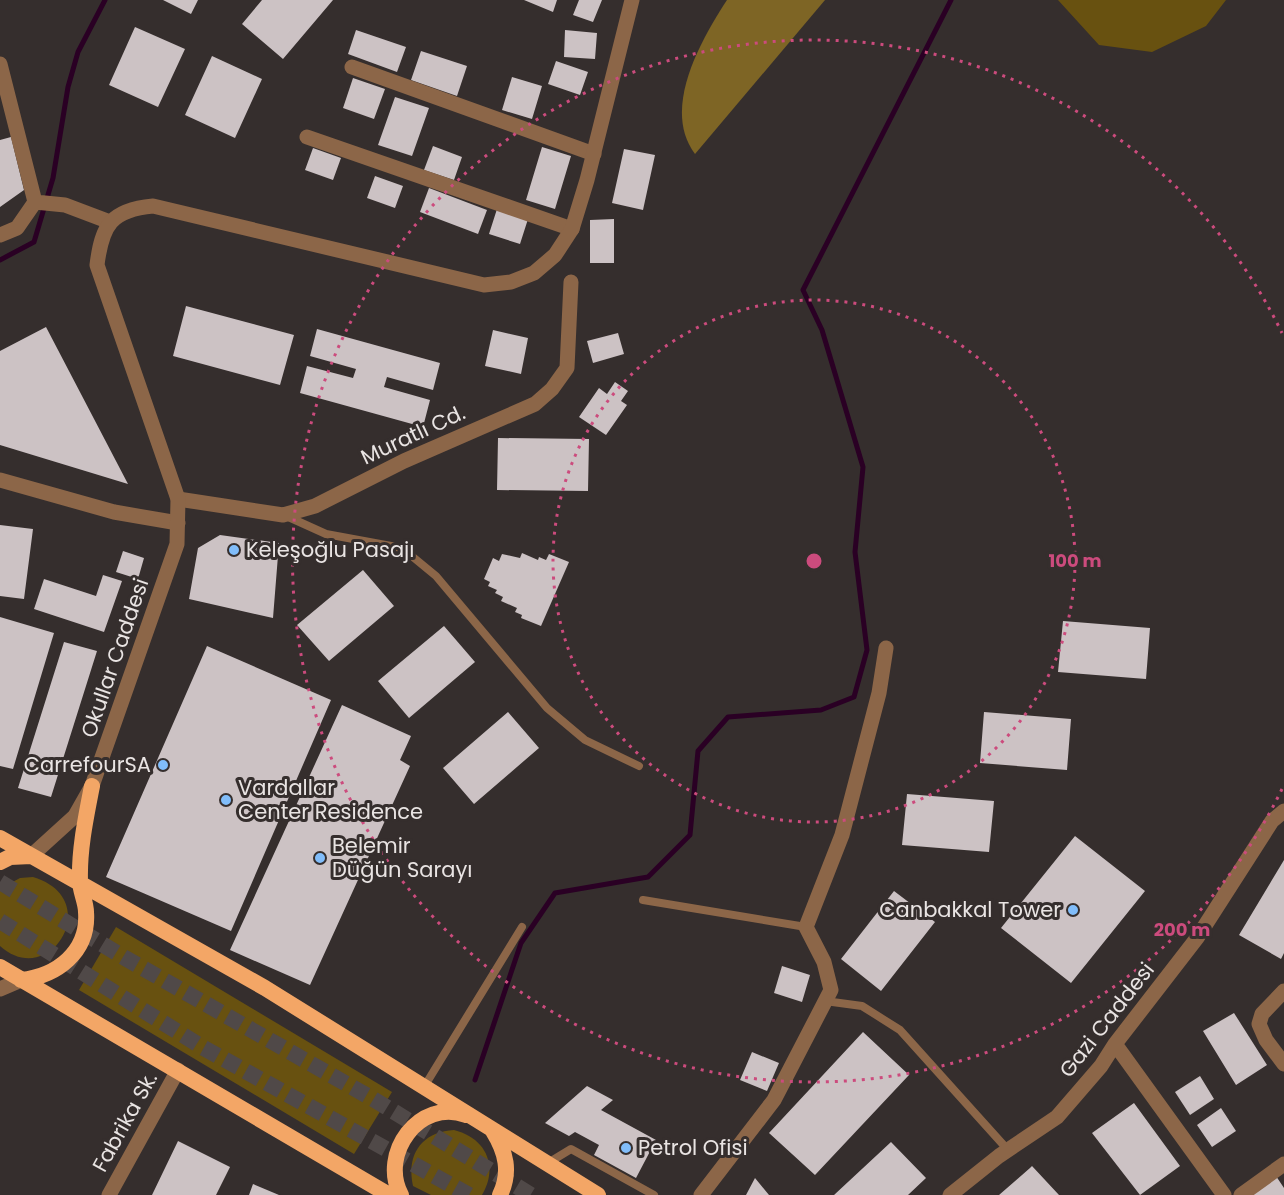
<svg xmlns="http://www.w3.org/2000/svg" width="1284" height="1195" viewBox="0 0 1284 1195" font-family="Poppins,sans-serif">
	<rect width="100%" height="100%" fill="#352e2d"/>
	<path fill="#685110" d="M1058,0H1226L1206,26L1152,52L1099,45Z
		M33,877C106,899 50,991 0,946V889L20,878Z
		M116,927L392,1092L354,1154L79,990Z
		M454,1130C486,1138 499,1166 482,1195H431L413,1186C406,1154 422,1132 454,1130Z"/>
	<path fill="#7e6525" d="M727,0H825L695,154C661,109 701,40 727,0Z"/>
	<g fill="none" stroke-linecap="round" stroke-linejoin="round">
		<path stroke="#2a0024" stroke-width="5" d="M0,260L34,242L53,178L68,87L78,52L105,0
			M475,1080L521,943L555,893L648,877L690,835L698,751L728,717L821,710L854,697L867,650L855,552L863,467L822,330L803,290L951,0"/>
	</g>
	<path fill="#ccc2c4" d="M163,0H198L191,14Z
		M262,0H333L283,59L242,24Z
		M524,0H557L553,12Z
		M579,0H602L593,22L573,15Z
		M135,27L185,49L158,107L109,85Z
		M356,30L406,47L397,72L348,54Z
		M565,30L597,33L595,59L564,57Z
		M421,51L467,66L457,96L411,80Z
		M212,56L262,79L235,138L185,115Z
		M556,61L588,72L580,95L548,84Z
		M512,77L542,86L532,119L502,110Z
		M353,78L385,89L374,119L343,108Z
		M395,97L429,108L412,156L378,145Z
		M11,137L24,190L0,207V140Z
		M433,146L462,157L454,180L424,170Z
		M542,147L571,156L555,209L526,200Z
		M313,148L341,158L333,180L305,170Z
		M624,149L655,155L643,210L612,203Z
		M375,176L403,186L395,208L367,198Z
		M429,188L487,210L478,234L420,212Z
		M497,209L528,219L520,244L489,234Z
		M614,219V263H590V220Z
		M186,306L294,335L280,385L173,356Z
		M46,327L128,484L0,445V351Z
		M317,329L440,363L433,390L387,377L384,387L430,400L423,427L300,393L307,366L353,378L356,369L310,356Z
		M493,330L528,338L521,374L485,366Z
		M618,333L624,354L593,363L587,341Z
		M615,382L628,391L621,401L627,405L606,435L579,417L599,388L607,394Z
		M498,438L589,439L588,491L497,490Z
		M0,525L33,529L24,599L0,596Z
		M220,535L279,543L273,618L189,599L198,548Z
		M123,551L144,558L138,579L116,572Z
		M522,553L538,560L539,557L546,560L549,554L569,562L541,626L521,618L522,615L515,612L517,608L501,601L503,597L495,593L497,590L488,586L490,582L484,579L493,558L499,561L502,554L520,558Z
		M363,570L394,606L329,661L297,625Z
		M103,575L122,581L104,632L34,609L44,579L96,596Z
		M0,617L54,633L13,769L0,766Z
		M1063,621L1150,628L1146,679L1058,672Z
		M444,626L475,662L409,718L378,681Z
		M64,642L97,651L51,797L18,788Z
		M207,646L331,700L231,931L106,877Z
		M342,705L411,736L400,760L410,766L310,985L230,950Z
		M508,712L539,748L474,804L443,768Z
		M984,712L1071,719L1067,770L980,763Z
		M907,794L994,801L989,852L902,845Z
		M1075,836L1145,891L1071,983L1001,928Z
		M1284,860V953L1281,959L1239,935Z
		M894,891L935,922L881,991L841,959Z
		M782,966L810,975L802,1002L774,993Z
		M1234,1013L1267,1065L1236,1085L1203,1031Z
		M863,1032L909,1075L815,1175L769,1133Z
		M752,1052L779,1063L767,1091L740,1080Z
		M1200,1076L1214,1099L1190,1115L1175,1092Z
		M587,1086L613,1100L601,1110L656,1140L636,1178L594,1155L599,1145L575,1132L569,1136L545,1123Z
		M1134,1103L1180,1166L1140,1195L1092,1133Z
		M1221,1108L1236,1131L1212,1147L1197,1125Z
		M178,1141L230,1167L216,1195H152Z
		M891,1142L926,1178L908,1195H834Z
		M1032,1166L1059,1195H999L1030,1168Z
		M1276,1176L1284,1188V1195H1247Z
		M755,1178L769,1195H746Z
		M253,1184L279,1195H249Z"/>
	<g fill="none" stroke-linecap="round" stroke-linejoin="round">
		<path stroke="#504948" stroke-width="16" stroke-dasharray="16 8" stroke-linecap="butt" d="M0,882L125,958L373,1099L531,1195
			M0,921L202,1047L469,1195"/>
		<path stroke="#8c6648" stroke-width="8" d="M284,515L326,534L402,548L436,576L547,708L585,740L639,766
			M643,900L806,927
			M825,1001L862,1006L900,1030L1008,1150
			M424,1087L522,927
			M548,1163L571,1149L654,1195"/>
		<path stroke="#8c6648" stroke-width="15" d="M0,64L35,202
			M352,67L594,154
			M307,137L572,229
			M35,202L65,205L110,222
			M0,235L17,228L35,202
			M0,480L114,512L178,523
			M178,499L283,515L315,506L404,461L535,404L552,389L567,368L571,282
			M0,989L21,980
			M1284,991L1262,1014L1259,1024L1266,1040L1284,1064
			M1115,1044L1224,1195
			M109,1195L178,1070
			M701,1195L774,1100L831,990L824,962L806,927L842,835L879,693L886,648
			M950,1195L999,1156L1057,1117L1101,1066L1115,1044L1197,938L1272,821L1284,811
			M1241,1195L1284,1164"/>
		<path stroke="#8c6648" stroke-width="15" d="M31,856L75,816L92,786L177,544L178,499L97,265C102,225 111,210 153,206L484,285L511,282L534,273L555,255L572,229L587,180L632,0"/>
		<path stroke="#f3a666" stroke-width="16" d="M0,838L265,988L598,1195
			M0,862L10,857L31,856
			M0,967L389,1195
			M21,980C57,976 89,952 86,912C86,902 80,891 80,881C79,849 86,817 92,786
			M493,1131C506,1152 511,1172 500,1195
			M401,1195C379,1154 419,1098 466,1115"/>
	</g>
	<g fill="none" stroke="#cc4b7d" stroke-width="3" stroke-dasharray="3 6">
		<circle cx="814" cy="561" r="261"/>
		<path d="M1282 789A521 521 0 1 1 1282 333"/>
	</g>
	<g fill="#81bdfa" stroke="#352e2d" stroke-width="2">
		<circle cx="234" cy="550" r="6"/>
		<circle cx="163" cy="765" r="6"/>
		<circle cx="226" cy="800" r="6"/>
		<circle cx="320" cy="858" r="6"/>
		<circle cx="1073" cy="910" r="6"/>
		<circle cx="626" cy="1148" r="6"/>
	</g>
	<g text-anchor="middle" stroke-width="6" stroke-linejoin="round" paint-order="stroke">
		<g font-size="21" fill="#e9e4e3" stroke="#352e2d">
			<text transform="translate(413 435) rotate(-25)" y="7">Muratlı Cd.</text>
			<text transform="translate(115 658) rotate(-71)" y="7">Okullar Caddesi</text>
			<text transform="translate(1107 1020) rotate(-52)" y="7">Gazi Caddesi</text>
			<text transform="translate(125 1122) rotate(-61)" y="7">Fabrika Sk.</text>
		</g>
		<g font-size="21" fill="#e9e4e3" stroke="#352e2d" text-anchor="start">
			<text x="246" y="557">Keleşoğlu Pasajı</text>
			<text x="151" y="772" text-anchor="end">CarrefourSA</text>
			<text x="238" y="795">Vardallar<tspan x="238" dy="24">Center Residence</tspan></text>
			<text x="332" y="853">Belemir<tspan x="332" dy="24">Düğün Sarayı</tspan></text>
			<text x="1061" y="917" text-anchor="end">Canbakkal Tower</text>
			<text x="638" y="1155">Petrol Ofisi</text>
		</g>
	</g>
	<circle cx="814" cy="561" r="9" fill="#cc4b7d" stroke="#352e2d" stroke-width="3"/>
	<g font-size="18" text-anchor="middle" font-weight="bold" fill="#cc4b7d" stroke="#352e2d" stroke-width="6" stroke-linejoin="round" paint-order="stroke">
		<text x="1075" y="567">100 m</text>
		<text x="1182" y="936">200 m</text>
	</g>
</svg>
